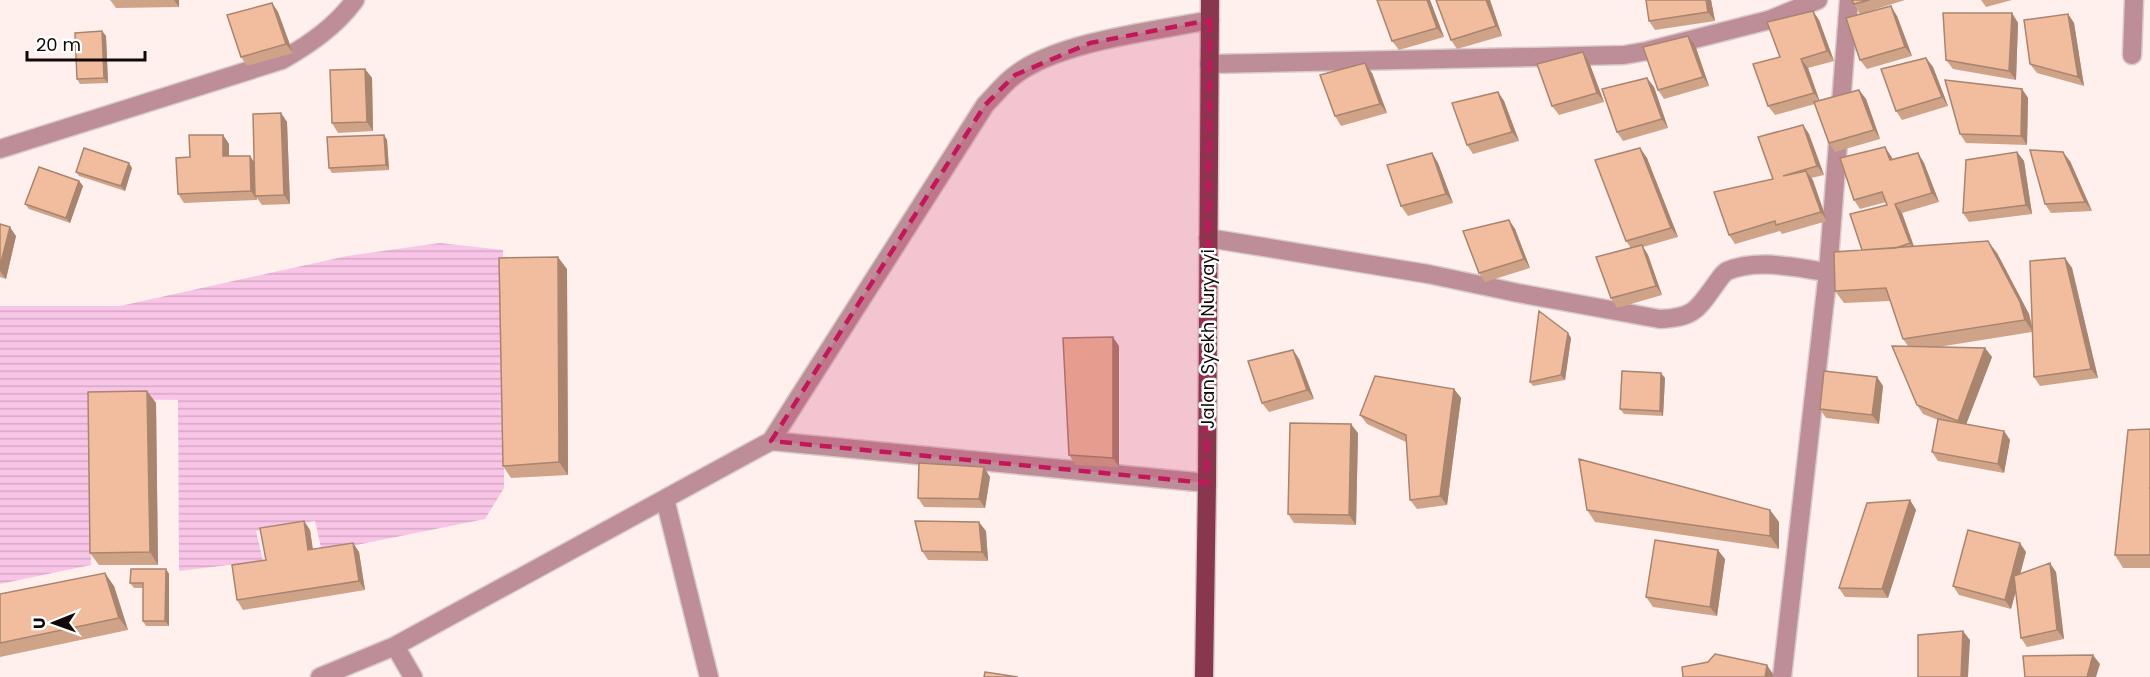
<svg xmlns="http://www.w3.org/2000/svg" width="2150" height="677" viewBox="0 0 2150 677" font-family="Poppins,sans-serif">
	<defs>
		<pattern id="water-rules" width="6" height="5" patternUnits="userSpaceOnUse" patternTransform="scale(1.5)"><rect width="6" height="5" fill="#f9c5e7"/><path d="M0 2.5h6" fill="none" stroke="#d4a8c5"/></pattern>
	</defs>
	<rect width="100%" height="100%" fill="#fff0ee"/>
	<path fill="url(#water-rules)" d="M440,243L503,250L504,488L485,519L322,552L315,521L256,531L263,561L179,571L178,400L88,399L91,565L0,584V306H120L347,256Z"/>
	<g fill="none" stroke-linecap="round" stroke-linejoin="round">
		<defs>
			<path id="minor" d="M2132,55L2134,0
				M1209,64L1624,55L1647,51L1769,20L1818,0
				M0,149L282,60C310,44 336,26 355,0
				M1208,238L1428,274L1518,293L1660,319C1693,318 1697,310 1715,285C1719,280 1722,274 1727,271C1758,258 1796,268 1828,272L1782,677
				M1828,272L1849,0
				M771,441L1207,483
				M665,499L709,677
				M395,646L413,677
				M320,677L395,646L771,441L985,105C995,95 1004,83 1015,75C1059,41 1155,31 1210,20"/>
			<path id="major" d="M1204,677L1207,483L1210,0"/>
		</defs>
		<use href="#minor" stroke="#d9cbc9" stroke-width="21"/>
		<use href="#major" stroke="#d9cbc9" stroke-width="21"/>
		<use href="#minor" stroke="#be8e98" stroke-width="18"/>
		<use href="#major" stroke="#88374f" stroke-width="18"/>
	</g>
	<path fill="#cfa388" d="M110,0H179V7L116,8Z
		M1430,0L1444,37L1399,50L1392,41Z
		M1436,0H1490L1502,36L1457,49L1451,40Z
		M1711,0L1715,21L1655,30L1649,21Z
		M1852,0H1905L1860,14L1854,4Z
		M1981,0H2012L1986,7Z
		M272,3L278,12L293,53L247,66L241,57Z
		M2012,13L2018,23L2016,80L1953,69L1946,60Z
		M2068,14L2074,23L2084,86L2037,73L2030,64Z
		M1897,16L1912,56L1867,69L1860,60Z
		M1819,20L1834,61L1808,68L1819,100L1859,90L1866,99L1880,139L1835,152L1829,143L1815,104L1775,115L1768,106L1780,57Z
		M102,31L106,36L108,83L80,84L77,79Z
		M1695,45L1709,86L1664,99L1658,90Z
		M1926,58L1933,67L1948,106L1902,120L1896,111Z
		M1589,62L1604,102L1559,115L1552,106Z
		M365,69L372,78L373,131L338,133L332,123Z
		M1372,73L1387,113L1341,126L1335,116Z
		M1647,78L1654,87L1668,128L1623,141L1617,132Z
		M2022,89L2028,98L2027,145L1966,143L1960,134Z
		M1498,92L1504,101L1519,141L1473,154L1467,145Z
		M281,113L287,122L290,204L262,205L257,198V200L184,203L178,194L190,157L223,135L229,144V156H250L254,162Z
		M1803,125L1809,134L1824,175L1811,178L1827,221L1782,234L1780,231L1735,244L1729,235L1773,179Z
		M384,135L387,140L389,170L332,173L329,168Z
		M1640,148L1647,158L1678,237L1643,247L1648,255L1662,295L1617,308L1611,298L1631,248L1626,241Z
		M2017,152L2024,161L2032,214L1969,222L1963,213Z
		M1432,153L1438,163L1453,203L1408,216L1401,206Z
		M1918,153L1924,163L1939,202L1902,213L1914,246L1997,253L2029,314L2032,326L2065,258L2072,268L2098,378L2040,386L2034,377L2032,332L1938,347L1985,348L1992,357L1966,424L2004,431L2010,440L2004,473L1938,461L1932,452L1938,420L1923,414L1917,405L1908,346L1903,339L1890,301L1844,303L1835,291L1862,250L1887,205L1886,202L1860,209L1854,200L1891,156L1893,160Z
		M2070,161L2092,211L2051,213L2045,204Z
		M132,168L125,191L79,176L76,172Z
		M79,181L83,186L70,223L29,209L25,204Z
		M1509,220L1515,229L1530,268L1485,282L1479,273Z
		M0,224L16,236L6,279L0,277Z
		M567,269L568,475L511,478L503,466Z
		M1568,333L1571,338L1565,380L1533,386L1530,382Z
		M1119,346V467L1076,465L1069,455Z
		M1293,350L1299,359L1314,399L1269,412L1262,403Z
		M1877,377L1883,386L1879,424L1826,418L1820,409Z
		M1665,378L1663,416L1624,414L1620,409Z
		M1454,389L1461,398L1447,505L1417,509L1410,500L1406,442L1367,424L1360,415Z
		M147,391L156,403L158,565H99L90,553Z
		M2150,429V568H2123L2115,555Z
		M1358,433L1356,525L1294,523L1288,514Z
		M990,477L985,508L924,507L918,498Z
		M1910,500L1916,510L1888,598L1845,597L1839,588Z
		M1587,510H1770L1779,522V549L1595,522Z
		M304,521L310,530L313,549L353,543L359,552L365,590L243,610L237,600L266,560Z
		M986,531L988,561L928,560L922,551Z
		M2026,552L2020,574L2056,572L2064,639L2027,647L2021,638L2016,591L2011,609L1959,595L1953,586Z
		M1725,559L1717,616L1653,607L1646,597Z
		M166,569L169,574V626H146L143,621V588H134L130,583Z
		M114,586L128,630L0,657V594Z"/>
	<path fill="#a9846f" d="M174,0H179V7Z
		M1427,0H1430L1444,37L1437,28Z
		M1486,0H1490L1502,36L1496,26Z
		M1706,0H1711L1715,21L1708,12Z
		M272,3L278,12L293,53L286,44Z
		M1891,6L1897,16L1912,56L1905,47Z
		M1813,11L1819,20L1834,61L1827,51Z
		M2012,13L2018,23L2016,80L2009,71Z
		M2068,14L2074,23L2084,86L2078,77Z
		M102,31L106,36L108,83L104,78Z
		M1688,36L1695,45L1709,86L1703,77Z
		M1583,52L1589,62L1604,102L1597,93Z
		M1926,58L1933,67L1948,106L1942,97Z
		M1801,59L1808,68L1820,102L1814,93Z
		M1365,63L1372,73L1387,113L1380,104Z
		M365,69L372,78L373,131L367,122Z
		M1647,78L1654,87L1668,128L1662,119Z
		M2022,89L2028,98L2027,145L2021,136Z
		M1859,90L1866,99L1880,139L1874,130Z
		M1498,92L1504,101L1519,141L1512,132Z
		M281,113L287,122L290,204L284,195Z
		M1803,125L1809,134L1824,175L1817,166Z
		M223,135L229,144V165L223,156Z
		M384,135L387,140L389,170L386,165Z
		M1885,147L1891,156L1896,170L1890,160Z
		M1640,148L1647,158L1678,237L1671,228Z
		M2017,152L2024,161L2032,214L2026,205Z
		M2063,152L2070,161L2092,211L2085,202Z
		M1432,153L1438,163L1453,203L1446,194Z
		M1918,153L1924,163L1939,202L1932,193Z
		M250,156L256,165L255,196L257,200L251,191Z
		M129,163L132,168L125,191L121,186Z
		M1806,171L1813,180L1827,221L1821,212Z
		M79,181L83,186L70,223L66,218Z
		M1895,204L1902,213L1916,253L1910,243Z
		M1509,220L1515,229L1530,268L1524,259Z
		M10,227L16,236L6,279L0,271V266Z
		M1988,241L1997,253L2029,314L2033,332L2025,320Z
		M1642,245L1648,255L1662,295L1656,286Z
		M558,257L567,269L568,475L559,462Z
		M2065,258L2072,268L2098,378L2091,369Z
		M1568,333L1571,338L1565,380L1561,375Z
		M1113,337L1119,346V467L1113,458Z
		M1985,348L1992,357L1964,430L1958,421Z
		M1293,350L1299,359L1314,399L1307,390Z
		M1661,373L1665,378L1663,416L1660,411Z
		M1877,377L1883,386L1879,424L1872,415Z
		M1454,389L1461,398L1447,505L1440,496Z
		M147,391L156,403L158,565L150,552Z
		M1351,424L1358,433L1356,525L1349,515Z
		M2004,431L2010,440L2004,473L1998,464Z
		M984,467L990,477L985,508L979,499Z
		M1910,500L1916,510L1888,598L1882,589Z
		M1770,510L1779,522V549L1770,536Z
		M304,521L310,530L314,559L308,550Z
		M979,522L986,531L988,561L982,552Z
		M353,543L359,552L365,590L359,581Z
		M2020,543L2026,552L2011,609L2005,600Z
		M1718,550L1725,559L1717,616L1710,607Z
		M2050,563L2056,572L2064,639L2057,630Z
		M166,569L169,574V626L165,621Z
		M105,573L114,586L128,630L119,618Z
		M1963,631L1970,640L1968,677H1961Z
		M2093,655L2100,664L2096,677H2087Z
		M1767,665L1773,674V677H1765Z"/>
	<path fill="#f1bd9e" stroke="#a9846f" stroke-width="1.5" d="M1377,0H1427L1437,28L1392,41Z
		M1436,0H1486L1496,26L1451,40Z
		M1646,0H1706L1708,12L1649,21Z
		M1852,0H1869L1854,4Z
		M272,3L286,44L241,57L227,15Z
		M1891,6L1905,47L1860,60L1846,18Z
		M1813,11L1827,51L1801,59L1814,93L1768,106L1753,64L1780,57L1767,22Z
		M1943,13H2012L2009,71L1946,60Z
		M2068,14L2078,77L2030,64L2024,20Z
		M102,31L104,78L77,79L75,33Z
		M1688,36L1703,77L1658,90L1643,47Z
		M1583,52L1597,93L1552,106L1537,64Z
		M1926,58L1942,97L1896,111L1881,69Z
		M1365,63L1380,104L1335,116L1320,75Z
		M365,69L367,122L332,123L330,70Z
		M1647,78L1662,119L1617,132L1602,89Z
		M1945,80L2022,89L2021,136L1960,134Z
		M1859,90L1874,130L1829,143L1814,102Z
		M1498,92L1512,132L1467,145L1452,103Z
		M281,113L284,195L255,196L253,114Z
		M1803,125L1817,166L1783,176L1806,171L1821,212L1776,225L1775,221L1729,235L1714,192L1773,179L1758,137Z
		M189,135H223V156H250L251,191L178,194L176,158L190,157Z
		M384,135L386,165L329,168L327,137Z
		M1885,147L1890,160L1918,153L1932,193L1895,204L1910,243L1896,248L1862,250L1850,214L1887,205L1882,192L1854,200L1840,158Z
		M84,148L129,163L121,186L76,172Z
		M1640,148L1671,228L1626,241L1595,160Z
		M2030,150L2063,152L2085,202L2045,204Z
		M2017,152L2026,205L1963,213L1966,160Z
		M1432,153L1446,194L1401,206L1387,165Z
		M39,167L79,181L66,218L25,204Z
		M1509,220L1524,259L1479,273L1463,231Z
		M0,224L10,227L0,266Z
		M1988,241L2020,302L2025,320L1903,339L1886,288L1835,291L1834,252Z
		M1642,245L1656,286L1611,298L1596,257Z
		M558,257L559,462L503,466L499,258Z
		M2065,258L2091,369L2034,377L2030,261Z
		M1539,311L1568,333L1561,375L1530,382Z
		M1113,337V458L1069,455L1063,338Z
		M1892,346L1985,348L1958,421L1917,405Z
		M1293,350L1307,390L1262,403L1248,361Z
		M1622,371L1661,373L1660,411L1620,409Z
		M1824,371L1877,377L1872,415L1820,409Z
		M1375,376L1454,389L1440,496L1410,500L1406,435L1360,415Z
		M147,391L150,552L90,553L88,392Z
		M1938,419L2004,431L1998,464L1932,452Z
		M1290,423L1351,424L1349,515L1288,514Z
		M2150,429V488H2149H2150V555H2115L2128,430Z
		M1579,459L1770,510V536L1587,510Z
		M919,463L984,467L979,499L918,498Z
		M1910,500L1882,589L1839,588L1867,503Z
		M304,521L308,550L353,543L359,581L237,600L232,565L266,560L260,528Z
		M915,521L979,522L982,552L922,551Z
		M1968,530L2020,543L2005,600L1953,586Z
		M1655,540L1718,550L1710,607L1646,597Z
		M2050,563L2057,630L2021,638L2014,576Z
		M131,569H166L165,621H143V583H130Z
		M105,573L119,618L0,643V594Z
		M1963,631L1961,677H1918V635Z
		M1715,654L1767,665L1765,677H1683L1682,667L1708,662Z
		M2093,655L2087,677H2025L2023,656Z
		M985,672L1018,677H984Z"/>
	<path fill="#c2185b" fill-opacity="0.2" stroke="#c2185b" stroke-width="4.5" stroke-dasharray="12 8" stroke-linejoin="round" d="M1210,20L1207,483L771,441L985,105L1015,75L1090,43Z"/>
	<g text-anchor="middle" stroke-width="5" stroke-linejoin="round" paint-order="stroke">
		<g font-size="18" fill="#110908" stroke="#fff">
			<text transform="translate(1208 339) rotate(-90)" y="6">Jalan Syekh Nuryayi</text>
		</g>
	</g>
	<g transform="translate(54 623) rotate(269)" stroke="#ffffff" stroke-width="4.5" paint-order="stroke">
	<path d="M0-4.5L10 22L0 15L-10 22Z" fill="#110908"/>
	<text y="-9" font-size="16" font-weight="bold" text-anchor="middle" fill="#110908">U</text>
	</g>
	<path d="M27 51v9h118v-9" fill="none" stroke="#110908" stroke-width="3"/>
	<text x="36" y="51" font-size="18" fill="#110908" stroke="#ffffff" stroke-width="4.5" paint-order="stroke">20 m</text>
</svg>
